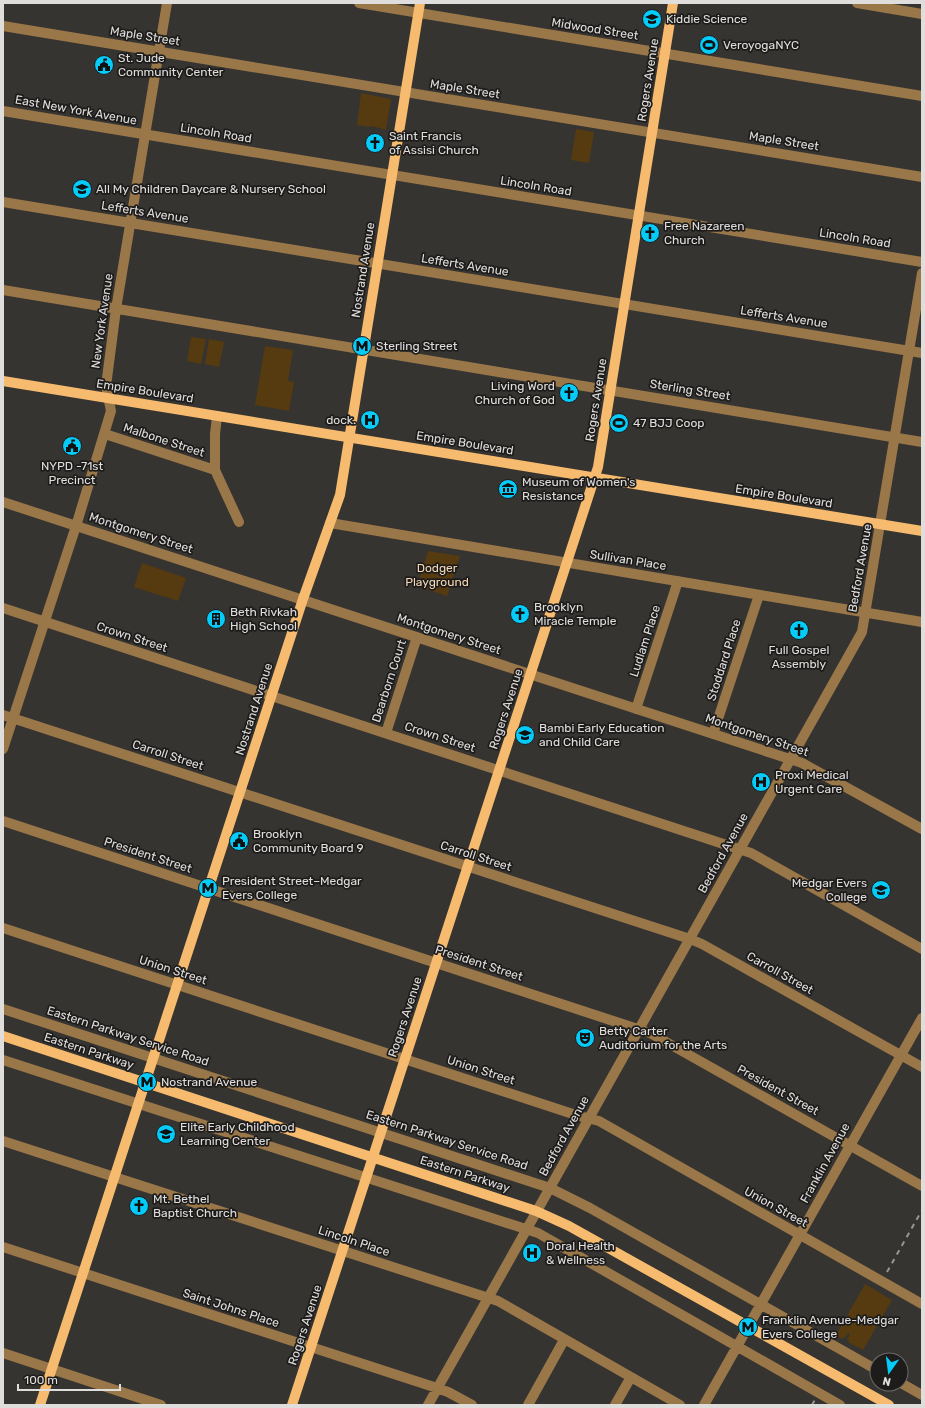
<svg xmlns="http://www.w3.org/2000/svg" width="925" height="1408" viewBox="0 0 925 1408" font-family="Rubik,sans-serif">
	<rect width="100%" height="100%" fill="#363431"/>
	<path fill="#563a10" d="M361,93L391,99L386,130L372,126L370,127L357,125Z
		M576,129L594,132L589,163L571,160Z
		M191,337L206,339L201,364L187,361Z
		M209,339L224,342L219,367L205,364Z
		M265,346L293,350L288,381L294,382L289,411L255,405Z
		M428,551L460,556L447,596L417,586Z
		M142,563L186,578L178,601L134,587Z
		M865,1284L892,1300L863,1350L848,1342L849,1340L847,1339L850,1334L848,1333L845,1338L843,1337L842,1339L836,1335Z"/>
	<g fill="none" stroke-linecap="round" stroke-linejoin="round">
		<path stroke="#9a7749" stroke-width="10" d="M359,3L922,96
			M857,3L922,14
			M3,26L922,177
			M3,111L922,262
			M3,202L922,353
			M3,290L922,442
			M217,416L215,434V470L239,522
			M105,434L215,470
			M3,502L802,763L922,829
			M330,523L922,622
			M3,608L751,853L922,949
			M636,709L678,581
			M3,715L690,939L702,944L922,1067
			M386,733L417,637
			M713,734L759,595
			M3,749L76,526L111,411L106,386L116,309L167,3
			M3,821L650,1033L922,1186
			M3,928L579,1116L599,1121L922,1304
			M3,1009L550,1188L590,1208L877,1370
			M3,1060L538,1233L840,1405
			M3,1141L498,1301L680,1405
			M3,1247L437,1388L448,1392L472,1405
			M3,1353L161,1405
			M901,1383L922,1395
			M428,1405L862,632L922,273
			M528,1405L564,1340
			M615,1405L631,1377
			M704,1405L922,1018"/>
		<path stroke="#f6bb6e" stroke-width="10" d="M3,381L922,531
			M3,1036L536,1211L569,1226L889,1405
			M40,1405L303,599L340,495L420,3
			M292,1405L598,467L673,3"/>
		<path stroke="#999795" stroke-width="2" stroke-dasharray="5 5" stroke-linecap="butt" d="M887,1272L922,1210
			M812,1405L817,1396"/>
	</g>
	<defs>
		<symbol id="school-disc" viewBox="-11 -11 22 22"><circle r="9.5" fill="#05cbf9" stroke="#1d1c1b"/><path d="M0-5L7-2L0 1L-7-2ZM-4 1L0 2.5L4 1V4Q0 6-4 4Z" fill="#111"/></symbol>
		<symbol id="stadium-disc" viewBox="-11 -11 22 22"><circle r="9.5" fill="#05cbf9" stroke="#1d1c1b"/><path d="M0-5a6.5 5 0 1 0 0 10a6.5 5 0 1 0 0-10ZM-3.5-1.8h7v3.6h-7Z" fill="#111"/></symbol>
		<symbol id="civic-disc" viewBox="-11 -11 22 22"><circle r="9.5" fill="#05cbf9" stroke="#1d1c1b"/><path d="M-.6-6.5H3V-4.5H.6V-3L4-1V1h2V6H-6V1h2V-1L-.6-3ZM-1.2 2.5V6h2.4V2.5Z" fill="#111"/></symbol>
		<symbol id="church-disc" viewBox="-11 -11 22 22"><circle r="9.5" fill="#05cbf9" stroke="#1d1c1b"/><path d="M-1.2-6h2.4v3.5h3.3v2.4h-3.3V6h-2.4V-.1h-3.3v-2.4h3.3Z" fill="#111"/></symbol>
		<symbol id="metro-disc" viewBox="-11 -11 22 22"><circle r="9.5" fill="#05cbf9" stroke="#1d1c1b"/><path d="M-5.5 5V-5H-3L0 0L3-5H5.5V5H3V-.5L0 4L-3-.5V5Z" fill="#111"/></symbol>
		<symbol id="hospital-disc" viewBox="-11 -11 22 22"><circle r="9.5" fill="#05cbf9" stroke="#1d1c1b"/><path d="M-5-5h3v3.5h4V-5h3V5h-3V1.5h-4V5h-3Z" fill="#111"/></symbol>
		<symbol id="museum-disc" viewBox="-11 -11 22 22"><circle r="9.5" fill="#05cbf9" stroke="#1d1c1b"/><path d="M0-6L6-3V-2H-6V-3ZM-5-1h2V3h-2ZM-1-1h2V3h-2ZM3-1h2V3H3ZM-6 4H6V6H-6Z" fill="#111"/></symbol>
		<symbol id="building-disc" viewBox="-11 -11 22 22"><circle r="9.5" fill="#05cbf9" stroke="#1d1c1b"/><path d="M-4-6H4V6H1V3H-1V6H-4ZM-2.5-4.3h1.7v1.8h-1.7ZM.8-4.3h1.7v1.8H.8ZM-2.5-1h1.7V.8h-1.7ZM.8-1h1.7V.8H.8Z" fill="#111"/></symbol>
		<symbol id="university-disc" viewBox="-11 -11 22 22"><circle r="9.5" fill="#05cbf9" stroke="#1d1c1b"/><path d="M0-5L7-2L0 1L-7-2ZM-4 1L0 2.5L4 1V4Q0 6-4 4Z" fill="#111"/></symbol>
		<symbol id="theatre-disc" viewBox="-11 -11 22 22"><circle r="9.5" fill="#05cbf9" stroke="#1d1c1b"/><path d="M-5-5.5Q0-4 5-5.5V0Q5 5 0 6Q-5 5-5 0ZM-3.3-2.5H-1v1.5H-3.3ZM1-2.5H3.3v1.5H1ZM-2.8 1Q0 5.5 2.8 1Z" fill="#111"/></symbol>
	</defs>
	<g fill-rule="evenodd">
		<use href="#school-disc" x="641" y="8" width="22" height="22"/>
		<use href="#stadium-disc" x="698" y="34" width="22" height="22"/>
		<use href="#civic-disc" x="93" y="54" width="22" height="22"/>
		<use href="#church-disc" x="364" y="132" width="22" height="22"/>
		<use href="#school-disc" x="71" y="178" width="22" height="22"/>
		<use href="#church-disc" x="639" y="222" width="22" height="22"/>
		<use href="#metro-disc" x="351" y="335" width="22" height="22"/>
		<use href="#church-disc" x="558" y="382" width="22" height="22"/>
		<use href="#hospital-disc" x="359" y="409" width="22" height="22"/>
		<use href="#stadium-disc" x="608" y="412" width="22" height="22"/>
		<use href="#civic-disc" x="61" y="435" width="22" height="22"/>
		<use href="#museum-disc" x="497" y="478" width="22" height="22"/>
		<use href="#church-disc" x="509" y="603" width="22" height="22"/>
		<use href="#building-disc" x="205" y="608" width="22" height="22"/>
		<use href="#church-disc" x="788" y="619" width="22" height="22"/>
		<use href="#school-disc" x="514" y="724" width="22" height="22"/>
		<use href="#hospital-disc" x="750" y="771" width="22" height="22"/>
		<use href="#civic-disc" x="228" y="830" width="22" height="22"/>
		<use href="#metro-disc" x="197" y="877" width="22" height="22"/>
		<use href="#university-disc" x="870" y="879" width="22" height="22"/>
		<use href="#theatre-disc" x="574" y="1027" width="22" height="22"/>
		<use href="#metro-disc" x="136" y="1071" width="22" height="22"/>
		<use href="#school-disc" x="155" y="1123" width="22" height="22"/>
		<use href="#church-disc" x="128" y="1195" width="22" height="22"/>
		<use href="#hospital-disc" x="521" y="1242" width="22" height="22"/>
		<use href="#metro-disc" x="737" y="1316" width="22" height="22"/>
	</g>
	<g text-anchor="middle" stroke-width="3.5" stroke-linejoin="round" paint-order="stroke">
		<g font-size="12" fill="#e0dedd" stroke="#1d1c1b" text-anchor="start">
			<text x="666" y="23">Kiddie Science</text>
			<text x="723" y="49">VeroyogaNYC</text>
			<text x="118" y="62">St. Jude<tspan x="118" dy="14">Community Center</tspan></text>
			<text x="389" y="140">Saint Francis<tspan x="389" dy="14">of Assisi Church</tspan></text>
			<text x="96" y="193">All My Children Daycare &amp; Nursery School</text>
			<text x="664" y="230">Free Nazareen<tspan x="664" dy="14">Church</tspan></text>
			<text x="376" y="350">Sterling Street</text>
			<text x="555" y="390" text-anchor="end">Living Word<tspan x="555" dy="14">Church of God</tspan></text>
			<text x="356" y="424" text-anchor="end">dock.</text>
			<text x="633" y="427">47 BJJ Coop</text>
			<text x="72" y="470" text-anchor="middle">NYPD -71st<tspan x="72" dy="14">Precinct</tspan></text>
			<text x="522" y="486">Museum of Women's<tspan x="522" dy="14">Resistance</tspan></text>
			<text x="534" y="611">Brooklyn<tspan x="534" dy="14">Miracle Temple</tspan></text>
			<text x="230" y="616">Beth Rivkah<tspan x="230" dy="14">High School</tspan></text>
			<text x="799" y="654" text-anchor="middle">Full Gospel<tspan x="799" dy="14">Assembly</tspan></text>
			<text x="539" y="732">Bambi Early Education<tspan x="539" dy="14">and Child Care</tspan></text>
			<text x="775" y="779">Proxi Medical<tspan x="775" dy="14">Urgent Care</tspan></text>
			<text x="253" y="838">Brooklyn<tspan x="253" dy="14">Community Board 9</tspan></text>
			<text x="222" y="885">President Street–Medgar<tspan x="222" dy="14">Evers College</tspan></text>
			<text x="867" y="887" text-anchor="end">Medgar Evers<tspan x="867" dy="14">College</tspan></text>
			<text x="599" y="1035">Betty Carter<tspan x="599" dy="14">Auditorium for the Arts</tspan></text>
			<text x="161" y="1086">Nostrand Avenue</text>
			<text x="180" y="1131">Elite Early Childhood<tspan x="180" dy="14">Learning Center</tspan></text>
			<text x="153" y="1203">Mt. Bethel<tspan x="153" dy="14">Baptist Church</tspan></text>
			<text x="546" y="1250">Doral Health<tspan x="546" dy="14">&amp; Wellness</tspan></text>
			<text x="762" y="1324">Franklin Avenue-Medgar<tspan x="762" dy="14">Evers College</tspan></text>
		</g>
		<g font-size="12" fill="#e0dedd" stroke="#1d1c1b">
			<text transform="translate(595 29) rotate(9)" y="4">Midwood Street</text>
			<text transform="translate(145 36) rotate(9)" y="4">Maple Street</text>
			<text transform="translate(648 80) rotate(-81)" y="4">Rogers Avenue</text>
			<text transform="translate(465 89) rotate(9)" y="4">Maple Street</text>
			<text transform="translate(76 110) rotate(10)" y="4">East New York Avenue</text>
			<text transform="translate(216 133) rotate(9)" y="4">Lincoln Road</text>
			<text transform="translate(784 141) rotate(9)" y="4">Maple Street</text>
			<text transform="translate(536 186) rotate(9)" y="4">Lincoln Road</text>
			<text transform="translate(145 212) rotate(9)" y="4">Lefferts Avenue</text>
			<text transform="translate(855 238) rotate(9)" y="4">Lincoln Road</text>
			<text transform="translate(465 265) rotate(9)" y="4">Lefferts Avenue</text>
			<text transform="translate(363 270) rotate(-81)" y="4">Nostrand Avenue</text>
			<text transform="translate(784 317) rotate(9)" y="4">Lefferts Avenue</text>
			<text transform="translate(102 321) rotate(-82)" y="4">New York Avenue</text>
			<text transform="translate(690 390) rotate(9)" y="4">Sterling Street</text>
			<text transform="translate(145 391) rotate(9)" y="4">Empire Boulevard</text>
			<text transform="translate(596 400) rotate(-81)" y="4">Rogers Avenue</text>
			<text transform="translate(164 440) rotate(18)" y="4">Malbone Street</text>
			<text transform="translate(465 443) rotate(9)" y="4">Empire Boulevard</text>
			<text transform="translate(784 496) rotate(9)" y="4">Empire Boulevard</text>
			<text transform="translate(141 533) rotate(18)" y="4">Montgomery Street</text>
			<text transform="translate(628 560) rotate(9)" y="4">Sullivan Place</text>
			<text transform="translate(860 568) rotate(-80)" y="4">Bedford Avenue</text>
			<text transform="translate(449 634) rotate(18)" y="4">Montgomery Street</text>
			<text transform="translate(132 637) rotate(18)" y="4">Crown Street</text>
			<text transform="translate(645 641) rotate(-72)" y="4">Ludlam Place</text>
			<text transform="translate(724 660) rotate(-72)" y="4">Stoddard Place</text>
			<text transform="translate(389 681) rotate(-72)" y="4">Dearborn Court</text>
			<text transform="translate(254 709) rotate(-72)" y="4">Nostrand Avenue</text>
			<text transform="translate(506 709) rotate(-72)" y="4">Rogers Avenue</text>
			<text transform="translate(757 735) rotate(19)" y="4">Montgomery Street</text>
			<text transform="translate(440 737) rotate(18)" y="4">Crown Street</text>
			<text transform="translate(168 755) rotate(18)" y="4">Carroll Street</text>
			<text transform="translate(723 853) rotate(-61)" y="4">Bedford Avenue</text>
			<text transform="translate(148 855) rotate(18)" y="4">President Street</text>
			<text transform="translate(476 856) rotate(18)" y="4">Carroll Street</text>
			<text transform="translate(479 963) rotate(18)" y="4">President Street</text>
			<text transform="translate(173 970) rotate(18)" y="4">Union Street</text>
			<text transform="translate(780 973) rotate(29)" y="4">Carroll Street</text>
			<text transform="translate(405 1017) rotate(-72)" y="4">Rogers Avenue</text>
			<text transform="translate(128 1036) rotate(18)" y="4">Eastern Parkway Service Road</text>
			<text transform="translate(89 1051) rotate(18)" y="4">Eastern Parkway</text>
			<text transform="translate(481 1070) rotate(18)" y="4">Union Street</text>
			<text transform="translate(778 1090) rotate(29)" y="4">President Street</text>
			<text transform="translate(564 1136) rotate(-61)" y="4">Bedford Avenue</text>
			<text transform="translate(447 1140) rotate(18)" y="4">Eastern Parkway Service Road</text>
			<text transform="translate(825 1163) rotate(-61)" y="4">Franklin Avenue</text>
			<text transform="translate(465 1174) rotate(18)" y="4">Eastern Parkway</text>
			<text transform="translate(776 1207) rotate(29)" y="4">Union Street</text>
			<text transform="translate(354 1241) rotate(18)" y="4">Lincoln Place</text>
			<text transform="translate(231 1308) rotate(18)" y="4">Saint Johns Place</text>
			<text transform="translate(305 1325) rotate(-72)" y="4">Rogers Avenue</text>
		</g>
		<g font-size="12" fill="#f5d8b5" stroke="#1d1c1b">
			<text x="437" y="572">Dodger<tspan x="437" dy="14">Playground</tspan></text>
		</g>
	</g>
	<rect width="925" height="1408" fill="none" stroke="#e0dedd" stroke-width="8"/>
	<g transform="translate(889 1372) rotate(194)"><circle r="19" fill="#1d1c1b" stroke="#6b6a69"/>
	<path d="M0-3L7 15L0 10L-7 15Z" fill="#05cbf9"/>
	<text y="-6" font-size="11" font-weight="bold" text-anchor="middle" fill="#e0dedd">N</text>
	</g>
	<path d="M18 1384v6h102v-6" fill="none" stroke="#e0dedd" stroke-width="2"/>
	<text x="24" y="1384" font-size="12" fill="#e0dedd" stroke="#1d1c1b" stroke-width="3" paint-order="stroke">100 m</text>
</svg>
